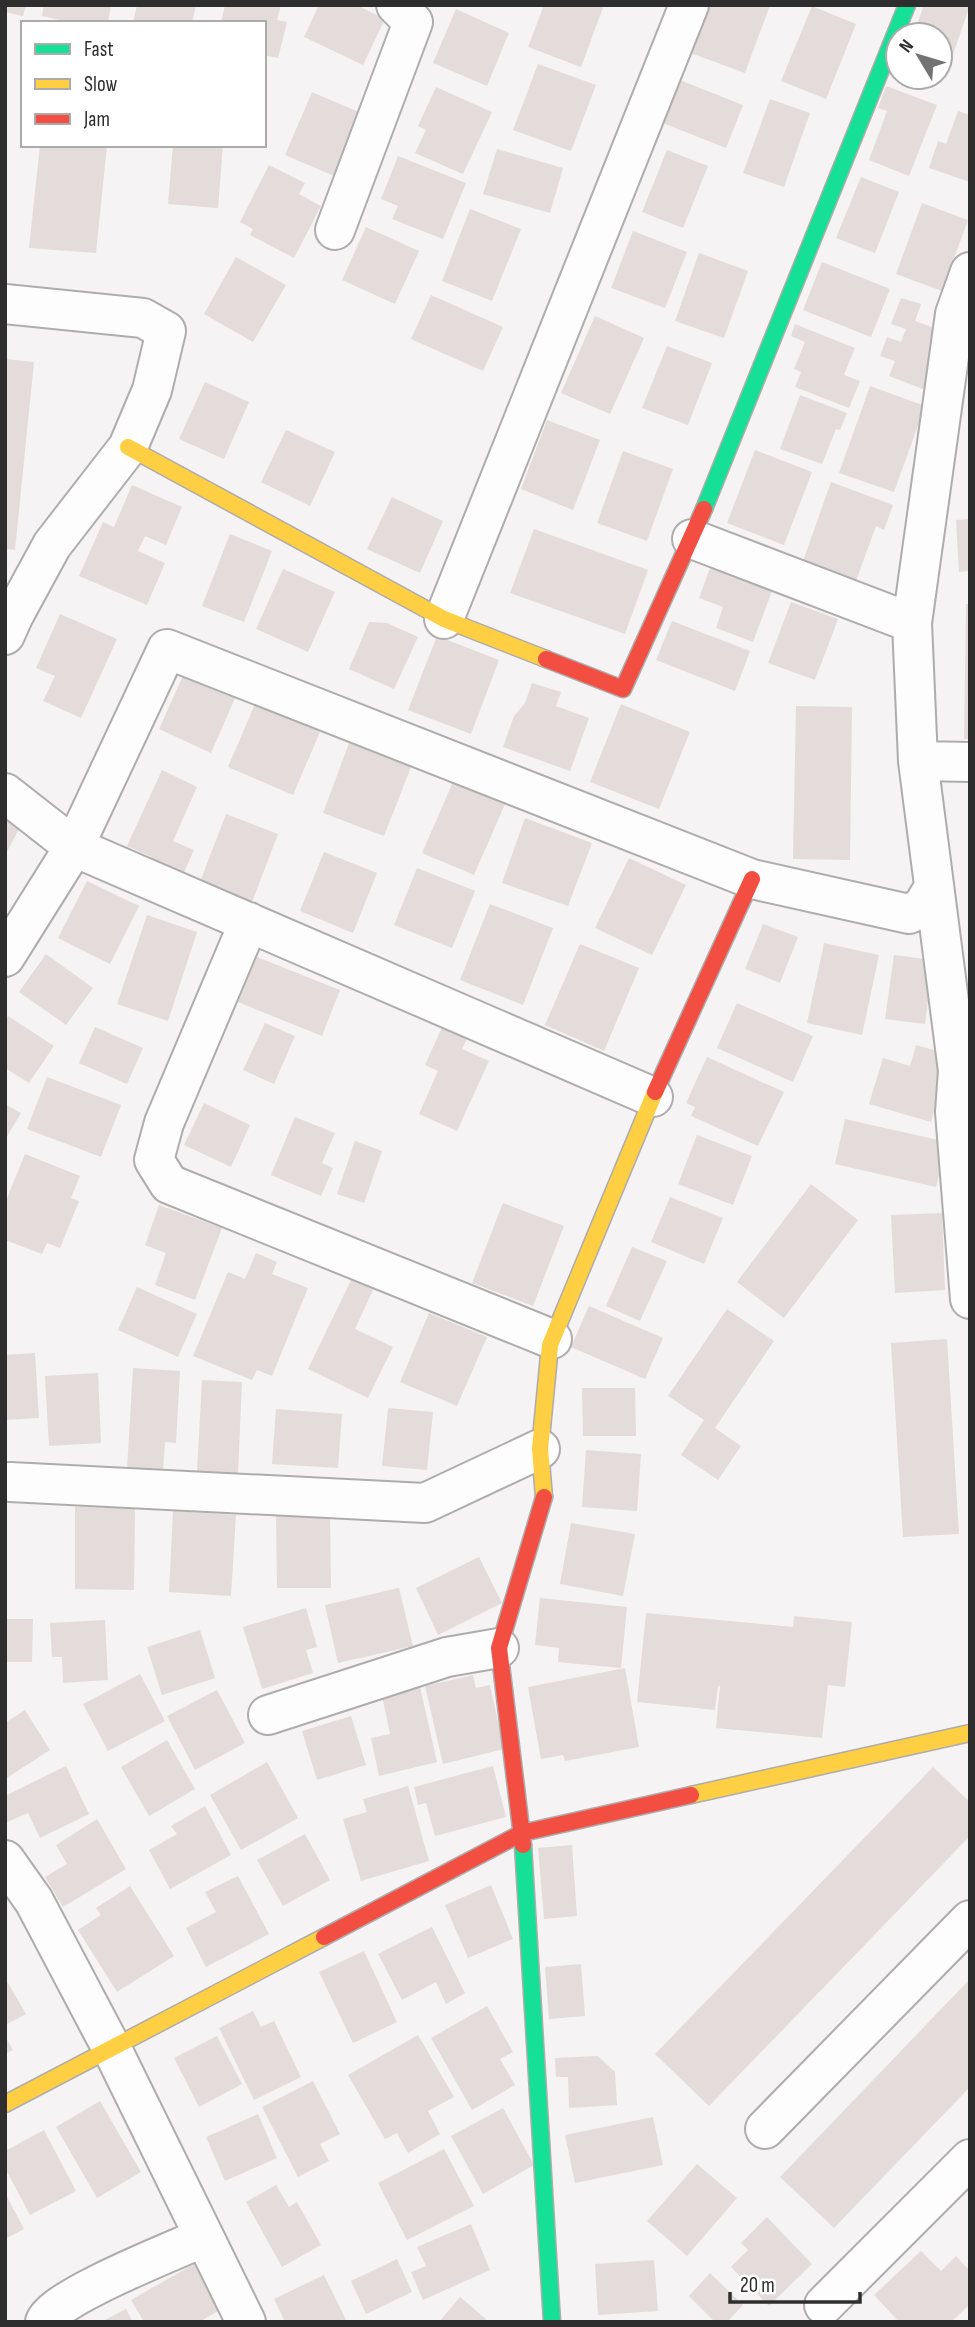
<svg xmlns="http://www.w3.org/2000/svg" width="975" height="2327" viewBox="0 0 975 2327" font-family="'Sofia Sans Condensed',sans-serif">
	<rect width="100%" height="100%" fill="#f5f3f3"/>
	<path fill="#e4dcda" d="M5,5H26L23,16L5,12Z
		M44,5H111L108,23H74L42,16Z
		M137,5H196L192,23H133Z
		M225,5H281L277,20L287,22L278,58L264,55V23H221Z
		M319,5H356L385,19L363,65L304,37Z
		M544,5H604L581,67L528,47Z
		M703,5H770L745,73L685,51Z
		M924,5H970L950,63L940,59V35H913Z
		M812,6L856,24L826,99L781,81Z
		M456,9L509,33L487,86L433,63Z
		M538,64L596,85L571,151L513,130Z
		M677,79L743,105L726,148L660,122Z
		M886,86L937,105L909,176L869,160L887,111L878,108Z
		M436,87L492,112L463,174L415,153L426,130L418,126Z
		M312,92L361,113L334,176L285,155Z
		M770,99L810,113L784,187L743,173Z
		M958,111L970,115V182L929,168L938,141L946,144Z
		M40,145H107L96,253L29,248Z
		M173,145H223L218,208L168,204Z
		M497,149L563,168L550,213L483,194Z
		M667,150L708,166L683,228L642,212Z
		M398,156L466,183L443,239L392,219L398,206L381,199Z
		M269,165L305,183L299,194L321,206L294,258L250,235L253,229L240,222Z
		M861,177L899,192L875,253L836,238Z
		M922,203L968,220L942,291L896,274Z
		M470,209L521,229L492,301L442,281Z
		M366,227L419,251L395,304L342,280Z
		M633,231L687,252L665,308L611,288Z
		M699,253L748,271L724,338L675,321Z
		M236,257L286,285L253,342L204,314Z
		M822,262L890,289L871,337L803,310Z
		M431,295L503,327L483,371L411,339Z
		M901,298L921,304L915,321L943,331L923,389L889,376L895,361L880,356L887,337L901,342L906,329L891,324Z
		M595,316L644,338L610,414L561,393Z
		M795,324L855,348L844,375L860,381L849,408L795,387L801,372L794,369L805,342L791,336Z
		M667,346L712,363L688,425L642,408Z
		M5,359L34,362L15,550L5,549Z
		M205,382L249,402L224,459L179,439Z
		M870,386L925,406L894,492L839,473Z
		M800,395L847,413L840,430L836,429L822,464L780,449Z
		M547,420L600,440L573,510L521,489Z
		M286,430L335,452L310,506L261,482Z
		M755,450L812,472L784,545L727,523Z
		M623,451L673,469L647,541L597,523Z
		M831,482L893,505L884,530L876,526L856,581L803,561Z
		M132,485L182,507L166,545L145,536L138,551L165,563L147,605L79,576L103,522L114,527Z
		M392,497L443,521L420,573L367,549Z
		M970,519V571L959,572L956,520Z
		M534,529L648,570L625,634L510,593Z
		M230,534L272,551L244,622L202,606Z
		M710,568L772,591L753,642L716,628L723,607L699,598Z
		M283,569L335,592L308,652L256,629Z
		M791,602L838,619L815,680L768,663Z
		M966,604H970V739H964Z
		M60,614L117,639L81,718L43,701L55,676L36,668Z
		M672,621L750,651L735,691L656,660Z
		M369,622L387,623L418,637L394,689L349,669Z
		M437,636L499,660L471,734L408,710Z
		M187,667L239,689L211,753L159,729Z
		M532,683L561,692L556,706L589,718L570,771L503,747L514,716L525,703Z
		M255,704L320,732L293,795L228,767Z
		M621,704L690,732L659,809L590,782Z
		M796,706L852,707L850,860L793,859Z
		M349,743L411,767L384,836L323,813Z
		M162,770L197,787L173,841L194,850L181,879L149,865L152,857L127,846Z
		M453,782L505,804L474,875L422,853Z
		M5,813L23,822L5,855Z
		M226,814L278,834L249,910L197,890Z
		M525,818L592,843L568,906L502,883Z
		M324,852L377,873L353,933L300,911Z
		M629,858L686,885L652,955L595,928Z
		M417,868L475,891L452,948L394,925Z
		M87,881L139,906L110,964L58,938Z
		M490,904L553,928L523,1005L460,980Z
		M147,915L197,932L168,1021L117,1004Z
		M763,924L798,937L780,983L745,969Z
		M824,943L879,955L862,1035L807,1023Z
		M580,944L639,968L604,1051L545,1025Z
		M46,954L93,988L66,1025L19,992Z
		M894,955L933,960L925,1024L885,1019Z
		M257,957L340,990L322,1036L238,1002Z
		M737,1003L813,1036L793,1082L717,1048Z
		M8,1016L54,1046L29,1083L5,1068L7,1055L5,1054V1020Z
		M265,1023L295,1036L274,1084L243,1070Z
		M443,1025L468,1037L462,1049L489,1061L457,1131L419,1114L438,1071L425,1065Z
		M95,1027L143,1048L127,1084L79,1063Z
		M916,1045L951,1055L931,1122L869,1104L883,1058L910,1066Z
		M707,1057L784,1092L758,1146L691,1116L695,1107L686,1103Z
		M47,1077L121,1105L101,1157L27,1129Z
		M204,1103L250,1125L231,1167L184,1145Z
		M5,1104L21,1113L5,1140Z
		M295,1117L335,1133L322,1163L333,1168L321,1196L271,1175Z
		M845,1119L947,1142L936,1187L835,1164Z
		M697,1135L752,1156L733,1205L678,1184Z
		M355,1141L382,1151L364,1203L337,1194Z
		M25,1154L80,1176L71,1198L79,1201L60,1248L47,1243L42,1254L5,1240V1203Z
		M811,1184L858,1220L784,1318L737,1282Z
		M670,1197L723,1218L704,1264L651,1242Z
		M503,1203L564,1226L533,1306L472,1283Z
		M159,1205L222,1228L195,1300L155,1285L166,1253L145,1245Z
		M942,1213L945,1290L895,1293L891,1215Z
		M632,1247L667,1261L640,1321L606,1306Z
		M256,1253L277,1262L272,1274L308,1288L272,1376L257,1370L252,1380L193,1356L228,1272L245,1279Z
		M352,1278L374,1288L355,1329L393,1347L368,1398L308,1369Z
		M137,1287L197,1314L178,1357L118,1330Z
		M589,1306L663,1338L645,1379L571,1347Z
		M727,1309L774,1341L715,1428L741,1446L718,1480L681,1455L704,1420L668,1396Z
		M429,1313L487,1337L457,1406L400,1382Z
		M947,1339L959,1534L903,1537L891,1343Z
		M35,1353L39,1418L5,1420V1355Z
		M133,1368L180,1371L176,1443L165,1442L163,1471L127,1469Z
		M98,1373L101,1443L49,1446L45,1376Z
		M202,1380L242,1382L238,1473L197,1472Z
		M582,1388H635L636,1436H583Z
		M388,1408L433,1412L427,1470L382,1466Z
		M276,1409L342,1414L338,1468L272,1464Z
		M586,1450L641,1454L637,1511L582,1507Z
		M75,1507L135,1508L134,1590L75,1589Z
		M173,1511L236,1515L231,1596L169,1592Z
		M330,1513L331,1588H277L276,1514Z
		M571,1523L635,1534L623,1596L560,1584Z
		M479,1557L502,1603L438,1635L416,1588Z
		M399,1588L413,1646L338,1663L325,1605Z
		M540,1598L627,1607L621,1668L558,1662L559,1648L535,1645Z
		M306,1608L317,1647L306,1650L313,1673L262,1689L243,1627Z
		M646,1613L793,1627L794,1616L852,1622L845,1687L828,1685L822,1738L716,1728L720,1686H718L715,1710L637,1702Z
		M5,1619H33L32,1662H5Z
		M105,1620L108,1680L63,1683L62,1657H52L50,1623Z
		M200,1630L215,1678L162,1695L147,1647Z
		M625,1668L639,1747L565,1761L563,1755L541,1759L528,1687Z
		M140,1674L165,1721L108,1751L83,1704Z
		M473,1675L476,1688L490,1685L504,1749L443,1764L425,1686Z
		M420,1687L437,1762L379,1776L371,1738L390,1734L382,1696Z
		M217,1690L245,1743L195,1770L167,1716Z
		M25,1710L50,1750L5,1779V1723Z
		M351,1716L366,1765L317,1780L302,1731Z
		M167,1740L195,1789L149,1816L121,1767Z
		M267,1762L298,1818L241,1850L210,1795Z
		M66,1766L89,1814L40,1838L28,1813L5,1823V1796Z
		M493,1766L506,1817L435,1836L426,1803L418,1805L414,1787Z
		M933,1767L970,1802V1836L709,2106L655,2054Z
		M408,1786L429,1861L361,1881L343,1819L367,1812L363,1799Z
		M205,1806L231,1855L170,1889L149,1850L177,1834L171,1826Z
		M97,1819L126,1869L63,1907L45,1877L67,1864L56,1845Z
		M305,1834L330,1880L283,1906L257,1860Z
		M572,1845L577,1916L544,1919L538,1848Z
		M238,1876L269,1934L206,1967L186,1928L216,1912L205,1892Z
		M491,1885L513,1939L468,1958L445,1905Z
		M130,1886L174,1956L117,1992L78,1930L101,1915L96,1908Z
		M432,1927L465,1993L446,2004L436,1982L402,2000L378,1954Z
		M364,1951L397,2022L353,2043L319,1972Z
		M581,1964L585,2016L549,2019L545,1967Z
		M970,1979V2087L834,2228L780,2177Z
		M8,1983L26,2014L5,2025V1985Z
		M487,2006L513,2052L500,2059L515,2085L472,2110L431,2038Z
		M253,2011L261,2027L274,2021L301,2077L254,2100L219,2028Z
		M418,2035L454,2097L428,2111L440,2134L408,2153L397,2133L385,2139L348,2075Z
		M5,2036L13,2050L5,2054Z
		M217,2036L242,2084L199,2107L174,2058Z
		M598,2056L615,2072L617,2105L569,2108L568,2077H556L555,2058Z
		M313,2081L340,2134L320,2144L329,2161L298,2177L262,2107Z
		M100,2101L141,2172L97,2198L56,2127Z
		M503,2108L534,2165L483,2194L451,2136Z
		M258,2114L277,2158L225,2181L206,2137Z
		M653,2117L663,2165L575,2183L565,2135Z
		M44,2130L76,2191L30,2215L5,2168V2151Z
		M444,2149L474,2206L407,2240L378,2183Z
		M697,2164L737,2198L687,2256L647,2221Z
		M276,2185L289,2207L297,2202L321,2245L282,2267L246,2202Z
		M5,2193L24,2229L5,2239Z
		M767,2217L812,2264L769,2306L731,2267L748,2250L741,2243Z
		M471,2224L490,2270L423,2300L411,2272L426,2266L417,2247Z
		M921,2251L941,2271L956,2256L970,2271V2304L951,2322H899L874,2295Z
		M397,2259L412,2292L366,2314L351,2281Z
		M654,2260L658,2311L598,2315L595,2264Z
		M194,2264L220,2310L199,2322H144L131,2300Z
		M710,2273L743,2305L727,2322H715L689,2296Z
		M324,2275L347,2322H285L274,2299Z
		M460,2297L486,2319L484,2322H439Z
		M126,2309L133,2322H101Z"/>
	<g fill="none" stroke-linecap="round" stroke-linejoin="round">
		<defs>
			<path id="street" d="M335,230L413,22L396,5
				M970,272L955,314L912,623L918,761L958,1071L955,1112L970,1299
				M5,304L143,318L166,331L152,390L128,447L52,545L14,615L5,635
				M692,539L912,623
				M444,619L689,5
				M918,761L970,762
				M5,793L74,847L653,1097
				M249,922L164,1123L154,1160L169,1184L552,1339
				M5,957L74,847L167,649L752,879L909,914L922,907L933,889
				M10,1482L425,1503L540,1449
				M268,1715L447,1657L499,1648
				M5,1860L34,1901L111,2047L246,2322
				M765,2129L970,1920
				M824,2305L970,2159
				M45,2322C52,2298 176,2250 204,2237"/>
			<path id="fast" d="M704,509L907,5
				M523,1845L552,2322"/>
			<path id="slow" d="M128,447L444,619L546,659
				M544,1497L540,1449L550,1345L655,1092
				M691,1795L970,1733
				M5,2104L324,1937"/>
			<path id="jam" d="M546,659L623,689L704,509
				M655,1092L752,879
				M523,1845L499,1648L544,1497
				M324,1937L522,1833L691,1795"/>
		</defs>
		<use href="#street" stroke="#aeacac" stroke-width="42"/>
		<use href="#fast" stroke="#aeacac" stroke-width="19"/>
		<use href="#slow" stroke="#aeacac" stroke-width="19"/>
		<use href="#jam" stroke="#aeacac" stroke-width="19"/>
		<use href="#street" stroke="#fefdfd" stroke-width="38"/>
		<use href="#fast" stroke="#16e098" stroke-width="16"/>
		<use href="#slow" stroke="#ffcf43" stroke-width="16"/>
		<use href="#jam" stroke="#f24e42" stroke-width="16"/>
	</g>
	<rect width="975" height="2327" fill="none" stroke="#2f2e2e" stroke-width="14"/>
	<rect x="21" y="21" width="245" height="126" fill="#ffffff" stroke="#acabab" stroke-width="2"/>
	<rect x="35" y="44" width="35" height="10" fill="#16e098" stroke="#acabab" stroke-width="2"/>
	<text x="84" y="56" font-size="21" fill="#2f2e2e">Fast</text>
	<rect x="35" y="79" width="35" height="10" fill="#ffcf43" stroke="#acabab" stroke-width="2"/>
	<text x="84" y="91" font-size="21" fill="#2f2e2e">Slow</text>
	<rect x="35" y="114" width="35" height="10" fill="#f24e42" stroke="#acabab" stroke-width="2"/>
	<text x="84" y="126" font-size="21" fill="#2f2e2e">Jam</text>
	<g transform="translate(919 56) rotate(308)"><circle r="33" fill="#ffffff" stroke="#acabab" stroke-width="2"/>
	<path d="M0-5L12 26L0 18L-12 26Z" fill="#747373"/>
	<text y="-10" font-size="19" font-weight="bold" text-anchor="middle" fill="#2f2e2e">N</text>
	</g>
	<path d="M730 2292v10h130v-10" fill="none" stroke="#2f2e2e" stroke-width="3.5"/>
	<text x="740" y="2292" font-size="21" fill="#2f2e2e" stroke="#ffffff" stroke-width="5" paint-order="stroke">20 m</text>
</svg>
